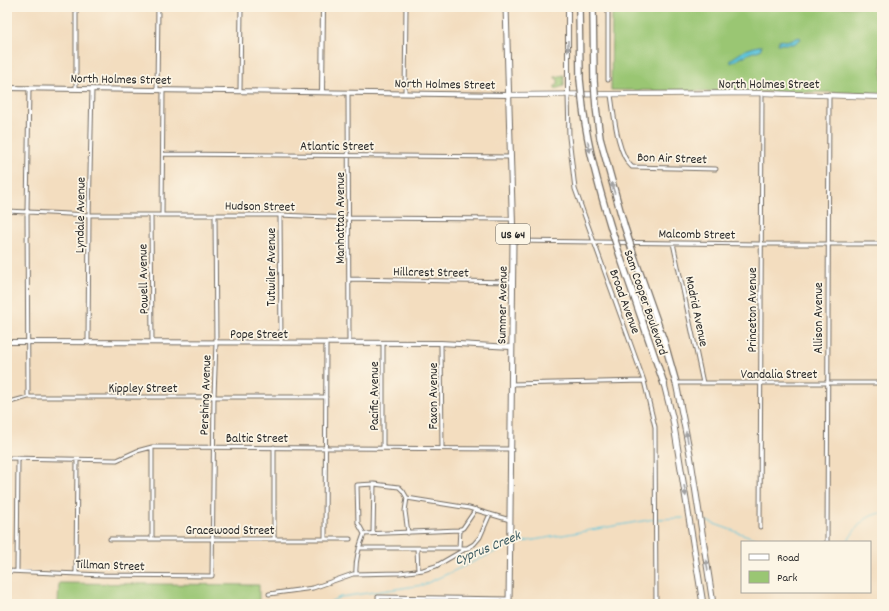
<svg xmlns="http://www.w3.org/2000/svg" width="889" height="611" viewBox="0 0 889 611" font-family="Dekko,sans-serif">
	<rect width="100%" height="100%" fill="#fcf5e5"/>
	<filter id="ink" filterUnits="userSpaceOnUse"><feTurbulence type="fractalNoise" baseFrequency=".025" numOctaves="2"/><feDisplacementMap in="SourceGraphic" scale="8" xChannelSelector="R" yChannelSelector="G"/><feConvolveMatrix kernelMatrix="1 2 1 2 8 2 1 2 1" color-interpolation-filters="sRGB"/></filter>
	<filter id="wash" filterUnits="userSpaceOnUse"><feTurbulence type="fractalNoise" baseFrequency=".012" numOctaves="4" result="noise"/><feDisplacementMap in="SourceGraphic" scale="16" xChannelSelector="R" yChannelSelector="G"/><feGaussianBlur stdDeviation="0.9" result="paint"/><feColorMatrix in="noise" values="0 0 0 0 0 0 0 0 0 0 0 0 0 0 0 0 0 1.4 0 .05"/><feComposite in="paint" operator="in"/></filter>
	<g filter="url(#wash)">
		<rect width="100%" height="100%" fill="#f3ddbf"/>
		<path fill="#9ac673" stroke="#62784f" d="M612,7H882V93L611,90Z
			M564,75V86L555,89V86L558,85V79L555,78V77Z
			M59,583L259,585V604H58Z"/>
		<path fill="#61c7de" stroke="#467984" d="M800,37L801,39L794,44H777L779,40L786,41Z
			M758,46H762L760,50L750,53L731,63L730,60L745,50Z"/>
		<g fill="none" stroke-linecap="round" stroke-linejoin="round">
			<path stroke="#61c7de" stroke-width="1" d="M657,519L683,518
				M706,521L765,542
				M847,542C856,528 864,515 882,513
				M511,544L654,519
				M326,604L340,597L423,585L508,546"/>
		</g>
	</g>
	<g filter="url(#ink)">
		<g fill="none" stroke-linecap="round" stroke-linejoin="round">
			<defs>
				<path id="minor" d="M76,7V88
					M608,80V7
					M157,89L158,7
					M240,90L241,7
					M348,93L349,343
					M405,93L406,7
					M568,94L569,137L575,189L644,381L655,427L656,604
					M611,95C614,114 617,154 632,167L716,169
					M163,154L511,157
					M7,211L89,215H280L349,218L512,219
					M151,215L152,342
					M162,215L163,90
					M280,215L281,343
					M513,241L761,244H882
					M673,243L703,383
					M349,279L512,282
					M88,343L89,215L92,89
					M441,343L442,449
					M676,383H882
					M511,384L644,381
					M28,397L27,211L29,88
					M10,402L28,397H326
					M152,447V539
					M383,448V343
					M7,458L117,460L137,451L152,447L510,449
					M407,498L469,508L510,520
					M760,527L762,93
					M373,533L374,484L399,487L403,491L407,498L405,511L408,533
					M364,534L459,530L463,528L476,509
					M364,534L358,523L357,485L374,484
					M110,539H350
					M274,539V447
					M325,539L326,343
					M827,542L829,94
					M359,548H469
					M417,548L418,571
					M459,548L460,529
					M7,571L103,575L212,576L214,396L216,343L215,215
					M17,571L18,458
					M76,573L77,460
					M356,574C355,560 359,547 364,534
					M269,594L313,588L353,574L400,573L423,570L436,566L474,544L480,537L490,514
					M379,604L378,597L509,599"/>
				<path id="tertiary" d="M7,88L509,95
					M322,92L323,7
					M568,94V7
					M7,342L441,343L511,347"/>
				<path id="secondary" d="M509,95L762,93L882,97"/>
				<path id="primary" d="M506,7L513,241L509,604
					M676,383L690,454L713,604
					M664,384L673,420L703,604"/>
				<path id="motorway" d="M579,7L580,79
					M593,7L594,81
					M596,107L600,138L624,225
					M583,108C588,149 599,188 611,228
					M621,259L664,384
					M635,259L665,344L676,383"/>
			</defs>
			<use href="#minor" stroke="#71695f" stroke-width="5"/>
			<use href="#tertiary" stroke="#71695f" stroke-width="6"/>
			<use href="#secondary" stroke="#71695f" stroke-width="6"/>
			<use href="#primary" stroke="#71695f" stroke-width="7"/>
			<use href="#motorway" stroke="#71695f" stroke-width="8"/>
			<use href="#minor" stroke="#fff" stroke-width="3"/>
			<use href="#tertiary" stroke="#fff" stroke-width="4"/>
			<use href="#secondary" stroke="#fff" stroke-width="4.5"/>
			<use href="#primary" stroke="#fff" stroke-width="5"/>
			<use href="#motorway" stroke="#fff" stroke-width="5.5"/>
			<defs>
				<path id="motorway-bridge" d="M580,79L583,108
					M594,81L596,107
					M624,225L635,259
					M611,228L621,259"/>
			</defs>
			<use href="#motorway-bridge" stroke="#71695f" stroke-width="8" stroke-linecap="butt"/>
			<use href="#motorway-bridge" stroke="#fff" stroke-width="5.5"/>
		</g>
		<defs><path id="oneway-solid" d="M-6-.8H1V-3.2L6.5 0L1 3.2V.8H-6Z"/></defs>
		<g fill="#a0a0a0">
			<use href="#oneway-solid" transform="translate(568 46) rotate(90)"/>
			<use href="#oneway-solid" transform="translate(589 147) rotate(78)"/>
			<use href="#oneway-solid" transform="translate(613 188) rotate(-107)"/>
			<use href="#oneway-solid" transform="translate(687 437) rotate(-100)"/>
			<use href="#oneway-solid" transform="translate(685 491) rotate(81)"/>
			<use href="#oneway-solid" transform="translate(707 565) rotate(-99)"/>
		</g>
	</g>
	<g text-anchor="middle" stroke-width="3.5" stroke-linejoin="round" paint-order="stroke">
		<rect fill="#fcf5e5" stroke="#6a6863" stroke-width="1" x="496" y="224" width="34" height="20" rx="3"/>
		<g font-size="12" font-weight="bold" fill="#2b2b2b">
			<text x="513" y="238">US 64</text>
		</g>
		<g font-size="13" fill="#2b2b2b" stroke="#fcf5e5">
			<text transform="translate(121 78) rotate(1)" y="5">North Holmes Street</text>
			<text transform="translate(445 83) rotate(1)" y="5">North Holmes Street</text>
			<text x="769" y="88">North Holmes Street</text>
			<text x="337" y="150">Atlantic Street</text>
			<text transform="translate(672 157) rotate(2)" y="5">Bon Air Street</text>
			<text transform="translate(260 205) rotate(1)" y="5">Hudson Street</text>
			<text transform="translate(79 215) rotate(-89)" y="5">Lyndale Avenue</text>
			<text transform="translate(339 218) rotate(-90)" y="5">Manhattan Avenue</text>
			<text transform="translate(697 233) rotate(1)" y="5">Malcomb Street</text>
			<text transform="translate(270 267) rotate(-90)" y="5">Tutwiler Avenue</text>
			<text transform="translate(431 271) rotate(1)" y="5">Hillcrest Street</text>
			<text transform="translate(142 279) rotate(-91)" y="5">Powell Avenue</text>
			<text transform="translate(626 301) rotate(70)" y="5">Broad Avenue</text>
			<text transform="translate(647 302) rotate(71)" y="5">Sam Cooper Boulevard</text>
			<text transform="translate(501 305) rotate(-89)" y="5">Summer Avenue</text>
			<text transform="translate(751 310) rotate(-90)" y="5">Princeton Avenue</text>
			<text transform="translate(698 311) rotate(78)" y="5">Madrid Avenue</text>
			<text transform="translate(817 318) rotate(-90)" y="5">Allison Avenue</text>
			<text x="259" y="338">Pope Street</text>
			<text x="779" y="378">Vandalia Street</text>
			<text x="143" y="392">Kippley Street</text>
			<text transform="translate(204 395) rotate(-88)" y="5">Pershing Avenue</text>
			<text transform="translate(373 396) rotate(-90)" y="5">Pacific Avenue</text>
			<text transform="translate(432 396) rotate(-90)" y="5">Faxon Avenue</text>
			<text x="257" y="442">Baltic Street</text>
			<text x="230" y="534">Gracewood Street</text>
			<text transform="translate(110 564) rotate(2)" y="5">Tillman Street</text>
		</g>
		<g font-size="14" font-style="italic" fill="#3b5a61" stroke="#fcf5e5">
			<text transform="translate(487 547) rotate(-22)" y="5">Cyprus Creek</text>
		</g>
	</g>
	<rect width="889" height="611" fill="none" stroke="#fcf5e5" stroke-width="24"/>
	<rect x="741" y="541" width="130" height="52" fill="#fcf5e5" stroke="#a8a49b"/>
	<rect x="749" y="554" width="20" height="6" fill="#ffffff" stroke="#a8a49b"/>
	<text x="777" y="561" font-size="12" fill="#2b2b2b">Road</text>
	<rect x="749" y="571" width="20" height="12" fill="#9ac673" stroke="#a8a49b"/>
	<text x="777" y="581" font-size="12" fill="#2b2b2b">Park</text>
</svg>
